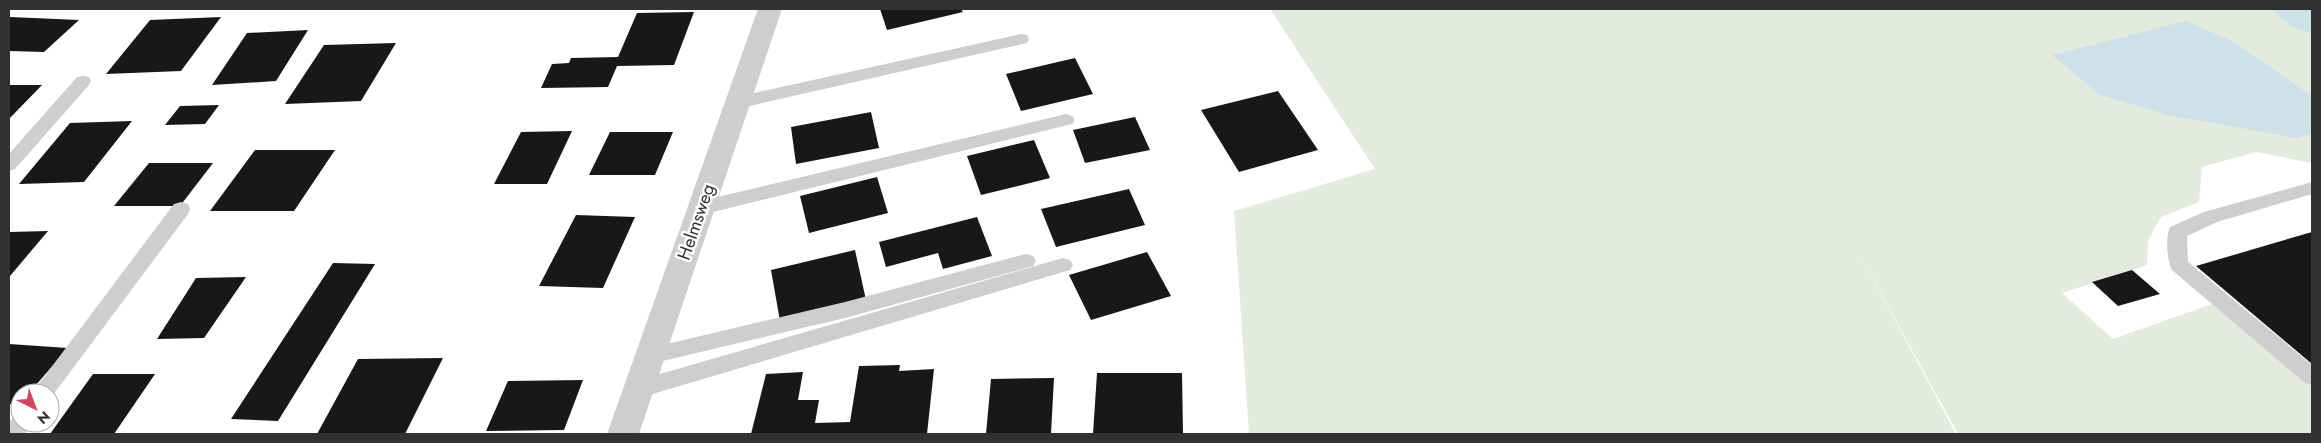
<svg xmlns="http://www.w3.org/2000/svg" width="2321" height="443" viewBox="0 0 2321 443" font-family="Jost,sans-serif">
	<rect width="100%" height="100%" fill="#fff"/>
	<path fill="#e5eade" d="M1270,9H2312V96L2236,43L2298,138L2312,134V163L2256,152L2202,167L2199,202L2161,217L2148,241L2147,265L2062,293L2113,339L2212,304L2312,385V434H1958L1858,251L1956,434H1249L1234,211L1375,169Z"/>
	<path fill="#cce1e8" d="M2186,21L2236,43L2312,96V134L2298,138L2172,116L2100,95L2052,55Z"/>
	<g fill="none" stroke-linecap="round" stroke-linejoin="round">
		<path fill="#cce1e8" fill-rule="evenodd" d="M2273,9H2312V33C2297,30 2281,22 2273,9Z"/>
	</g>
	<path fill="#181818" d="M880,9H961L963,12L887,30Z
		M694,12L674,65L617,66L608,87L541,88L552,64L569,63L571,58L618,57L637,13Z
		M10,17L79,20L44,52L9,51Z
		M221,17L181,71L106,74L150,20Z
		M308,30L276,81L212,85L247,33Z
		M396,43L361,101L285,104L324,45Z
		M1075,58L1093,94L1021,111L1006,74Z
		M9,85H42L9,119Z
		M1278,91L1318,150L1239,172L1201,110Z
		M219,105L205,124L165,125L180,106Z
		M871,112L879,148L796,164L791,127Z
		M1135,117L1150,150L1085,163L1073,130Z
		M132,121L84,182L19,184L70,123Z
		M572,131L547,184H494L521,132Z
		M610,132H673L655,175H589Z
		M1034,140L1050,178L981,195L967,156Z
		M255,150H335L294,211H210Z
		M149,163H213L180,206H114Z
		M877,177L888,213L809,233L800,196Z
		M1129,189L1145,225L1056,247L1041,209Z
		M576,215L635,217L603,288L539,286Z
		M977,217L992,256L943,269L938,253L886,267L879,242Z
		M48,231L10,276H9V232Z
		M2312,232V364L2196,266Z
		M855,250L866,300L780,321L771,270Z
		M1147,252L1171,296L1091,320L1069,275Z
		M333,263L375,264L278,421L231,419Z
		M2132,270L2160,294L2118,306L2092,282Z
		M246,277L204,338L157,339L196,278Z
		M9,344L68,348L29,393H20L19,405L9,404Z
		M443,358L405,434H317L358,359Z
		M900,365L899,371L934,369L927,434H751L766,374L803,372L798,400H819L815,423L850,422L859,366Z
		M1097,373H1182L1183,434H1093Z
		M93,374H155L114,434H50Z
		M1054,378L1051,434H986L991,379Z
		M583,380L564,430L486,431L508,381Z"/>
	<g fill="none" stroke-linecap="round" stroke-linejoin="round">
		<path fill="#cecece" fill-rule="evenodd" d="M1021,34L1027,35L1029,39L1027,43L736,109L730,107L727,103L730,99L736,97Z
			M83,76L89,77L91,81L89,85L15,169L9,171V154L77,77Z
			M1066,114L1072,116L1075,120L1072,124L701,215L694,213L692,208L694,203L701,201Z
			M2312,182V194L2217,222L2187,236L2188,262L2312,365V385L2305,383L2172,270C2167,261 2165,237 2170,227L2204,212Z
			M181,202L188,204L190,209L188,214L50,399V393H32L174,204Z
			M1026,254L1033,256L1036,261L1033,266L845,318L650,364L643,362L640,356L643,350L650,348L845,302Z
			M1063,258L1070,260L1073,265L1070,270L639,398L632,395L628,389L632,383L639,380Z
			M20,414V423H32L25,434H9C9,423 9,418 20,414Z"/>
		<path fill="#cecece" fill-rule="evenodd" d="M758,9H782L639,434H607Z"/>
	</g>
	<g text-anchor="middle" stroke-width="5" stroke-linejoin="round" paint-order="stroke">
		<g font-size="18" fill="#313131" stroke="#fff">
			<text transform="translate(696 222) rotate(-71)" y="6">Helmsweg</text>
		</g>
	</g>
	<rect width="2321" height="443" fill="none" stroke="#313131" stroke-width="20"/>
	<g transform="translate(35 408) rotate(138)"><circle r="24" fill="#ffffff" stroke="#adadad"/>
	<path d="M0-4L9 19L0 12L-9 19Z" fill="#d7445f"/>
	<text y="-8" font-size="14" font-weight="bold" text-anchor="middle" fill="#313131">N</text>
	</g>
</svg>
